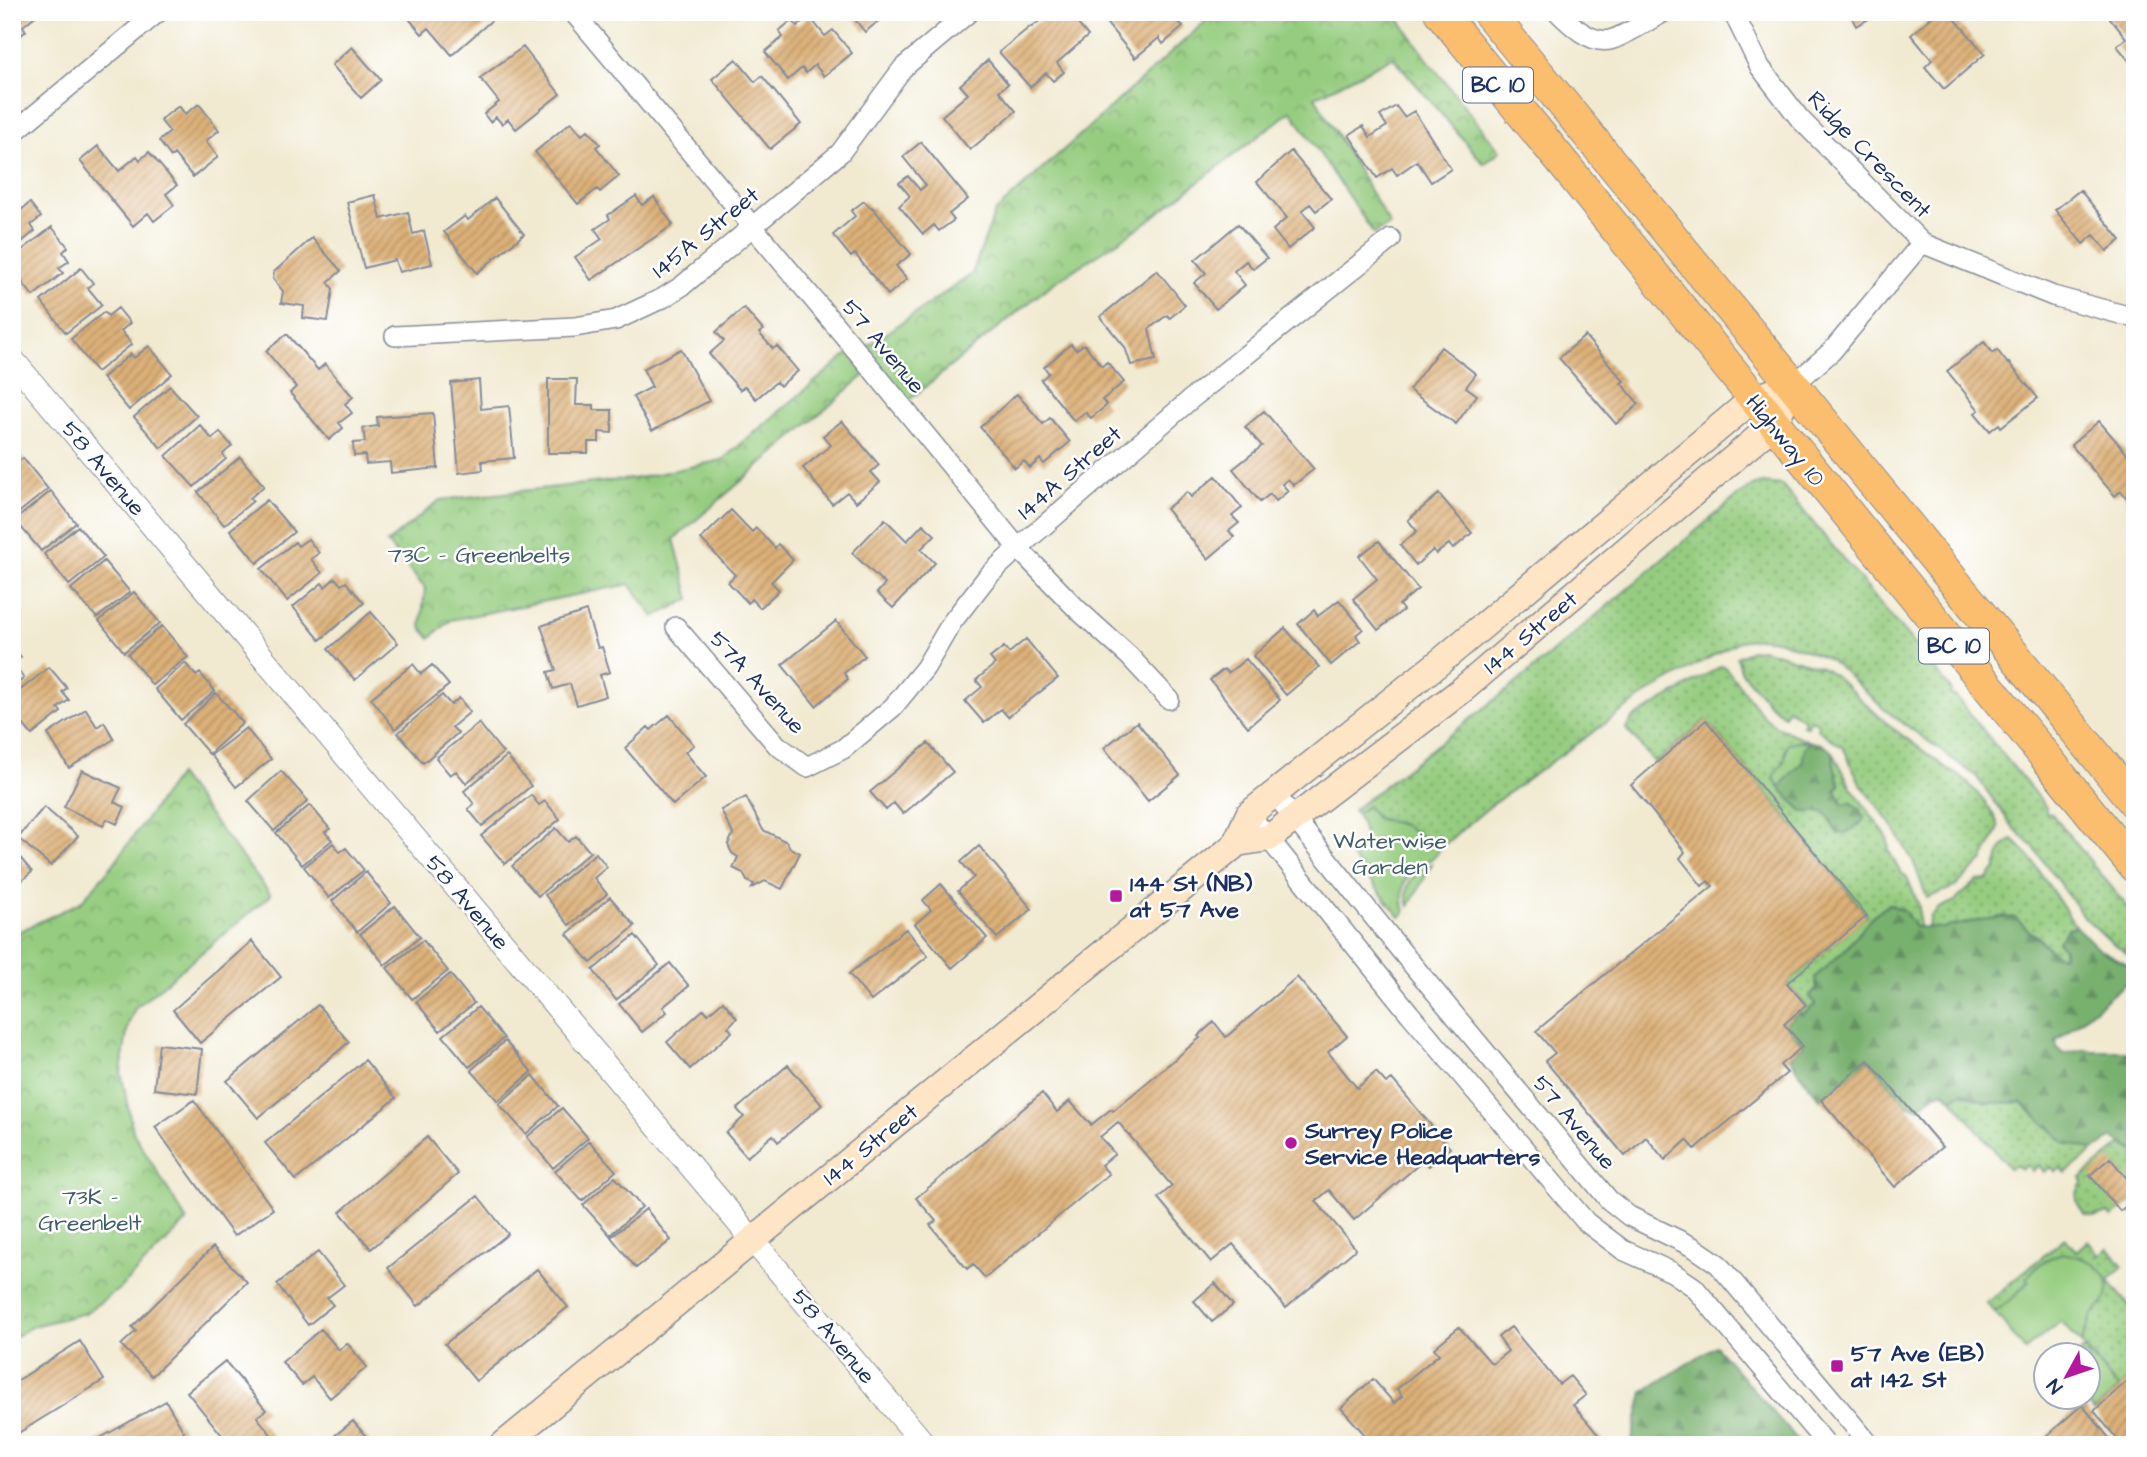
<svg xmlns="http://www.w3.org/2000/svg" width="2147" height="1457" viewBox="0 0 2147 1457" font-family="'Architects Daughter',sans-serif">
	<defs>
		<pattern id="grass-dots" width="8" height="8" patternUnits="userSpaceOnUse" patternTransform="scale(1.75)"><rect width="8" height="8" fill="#95cc7f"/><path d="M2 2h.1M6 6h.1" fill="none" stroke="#79a66b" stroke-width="1.8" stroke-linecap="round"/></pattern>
		<pattern id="forest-firs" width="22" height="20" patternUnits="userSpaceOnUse" patternTransform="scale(1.75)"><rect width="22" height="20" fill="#78b06e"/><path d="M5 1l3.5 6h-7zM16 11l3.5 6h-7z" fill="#62905e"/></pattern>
		<pattern id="park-crowns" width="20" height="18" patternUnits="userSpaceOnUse" patternTransform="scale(1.75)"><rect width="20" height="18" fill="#95cc7f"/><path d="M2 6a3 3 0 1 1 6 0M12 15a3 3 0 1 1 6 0" fill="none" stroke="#79a66b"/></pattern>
		<pattern id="building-hatch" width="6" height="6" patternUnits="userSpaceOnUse" patternTransform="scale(1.75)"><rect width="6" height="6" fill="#ddb178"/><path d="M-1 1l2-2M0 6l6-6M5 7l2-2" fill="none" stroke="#b29066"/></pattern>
	</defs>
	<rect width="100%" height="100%" fill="#fff"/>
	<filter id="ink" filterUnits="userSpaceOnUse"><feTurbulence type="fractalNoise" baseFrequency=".0143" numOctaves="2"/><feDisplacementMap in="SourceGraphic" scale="14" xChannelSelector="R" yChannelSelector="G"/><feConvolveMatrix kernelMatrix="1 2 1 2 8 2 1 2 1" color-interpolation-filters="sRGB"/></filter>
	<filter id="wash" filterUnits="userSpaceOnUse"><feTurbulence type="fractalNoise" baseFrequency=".00686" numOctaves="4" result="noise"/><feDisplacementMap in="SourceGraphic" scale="28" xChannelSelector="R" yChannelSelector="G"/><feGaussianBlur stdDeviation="1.57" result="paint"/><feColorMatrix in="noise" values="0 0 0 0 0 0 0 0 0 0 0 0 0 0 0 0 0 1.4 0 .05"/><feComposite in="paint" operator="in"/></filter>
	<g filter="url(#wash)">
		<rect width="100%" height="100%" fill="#f1ead1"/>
		<path fill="url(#grass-dots)" stroke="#587e6e" stroke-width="2" d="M1761,483L1782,485L1951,689L1950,694L1956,697L2046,807V813H2051L2092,863L2091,867L2096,868L2135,916V959L2110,941L2083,916L2034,848L2013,827L1976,776L1885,710L1840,668L1827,658L1777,640L1760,638L1739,641L1649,692L1494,803L1440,848L1403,825L1376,818L1367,806L1357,814L1353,810L1514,685L1736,497L1753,486Z
			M1762,649L1821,667L1833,674L1891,727L1952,772C1966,777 1996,813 1999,828L1983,860L1955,887L1927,898L1913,861L1890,822L1860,783L1843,747L1817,729L1818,723L1811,720L1807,726L1803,725L1805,720L1788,709L1784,715L1769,704L1741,671L1737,657L1751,650Z
			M1721,666L1725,667L1764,717L1779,728L1811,742L1797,741L1785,749V759L1777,784L1803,812H1825C1832,818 1832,827 1838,834L1859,808L1850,802L1843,804L1840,802L1841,798L1835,790L1840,785C1836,776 1833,762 1833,752L1851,787L1887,837L1889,851L1900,872L1907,877L1919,906V927H1915L1904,911L1889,904L1872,916L1845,950L1815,977L1817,988L1815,1005L1802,1015L1799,1012L1806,1005L1787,983L1867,915L1706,720L1655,763L1626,729L1632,719Z
			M2013,840L2030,857L2076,927L2068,928L2062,956L2055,954L2037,936L2005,916L1942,928H1928L1931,916L1939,908L1955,901L1977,881L1987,880L1997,868C1996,857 2002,844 2013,840Z
			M1962,1092L1988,1103L2021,1102L2065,1143L2095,1150L2066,1173L2061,1168L2056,1172L2051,1167L2044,1172L2039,1165L2032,1171L2027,1165L2021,1170L2016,1165L2010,1169L1952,1099Z
			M2122,1144L2135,1151V1199L2112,1217L2108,1213L2095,1217L2085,1214C2075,1204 2074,1193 2083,1182L2081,1178Z
			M2065,1238L2076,1251L2088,1241L2099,1255L2108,1248L2123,1266L2108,1280L2135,1312V1374L2119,1389L2081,1343L2093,1314L2102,1304L2029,1280L2014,1297L1995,1312L1986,1303Z"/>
		<path fill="url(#forest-firs)" stroke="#4a7066" stroke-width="2" d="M1811,742L1821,744L1833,752C1833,762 1836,776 1840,785L1835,790L1841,798L1840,802L1843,804L1850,802L1859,808L1864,819C1858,828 1849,833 1838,834C1832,827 1832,818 1825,812H1803L1779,787L1802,762L1805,747Z
			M1889,904L1904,911L1915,927L1942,928L1986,919L2014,917L2055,954L2062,956L2064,950L2058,942L2068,928L2076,927L2099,949L2129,965L2132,978L2056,1041L2057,1048L2063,1054L2086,1049L2091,1051H2122L2135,1055V1151L2112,1138L2095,1150L2065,1143L2021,1102L1988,1103L1962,1092L1952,1099L1944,1091L1934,1095L1918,1108L1906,1105L1868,1060L1821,1100L1799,1073L1790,1057L1803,1046L1784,1024L1799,1012L1802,1015L1815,1005L1810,995L1817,988L1815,977L1845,950L1872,916Z
			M1715,1346L1802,1445H1631L1643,1392Z"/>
		<path fill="url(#park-crowns)" stroke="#587e6e" stroke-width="2" d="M1216,12H1394L1428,60L1500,151L1484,164L1393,57L1315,97L1390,225L1374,234L1291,111L1140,227L1052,284L904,404L861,351L972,274L995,212Z
			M849,353L866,374L674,539L690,599L654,617L630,584L451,620L430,638L421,627L425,588L387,543L440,500L639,478L722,460Z
			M178,775L271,895L135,1008L128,1025L121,1072L133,1132L187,1221L119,1289L85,1313L33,1326L12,1338V935L81,902L112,866Z"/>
		<path fill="#95cc7f" stroke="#587e6e" stroke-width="2" d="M1797,741L1811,742L1805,747L1802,762L1779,787L1774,778L1778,768C1788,763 1784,752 1788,743Z
			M1367,806L1376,818L1403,825L1440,848C1437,857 1432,858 1424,863C1401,877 1400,888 1405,913L1400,917L1350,855C1368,839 1366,835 1357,814Z
			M1432,864L1409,906C1402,885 1412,873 1432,864Z
			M2062,1253C2082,1256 2115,1268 2107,1296C2104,1303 2098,1307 2094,1313C2088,1322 2084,1334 2081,1343L2061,1321L2025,1350L1995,1312L2014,1297L2029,1281L2027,1278C2037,1264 2046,1259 2062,1253Z
			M2085,1349L2119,1389L2094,1411L2084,1398H2088V1394L2093,1388L2088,1381V1356H2072Z"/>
		<g id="blocks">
			<path fill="url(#building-hatch)" d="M12,12H40L23,26L26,31L12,43Z
				M407,12H488L493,19L452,55L429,28L422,34L405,14Z
				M849,12H883L886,15L865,32Z
				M1059,12H1068L1088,36L1057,63L1064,72L1053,81L1046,73L1030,87L999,52L1031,26L1032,27L1048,14L1051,19Z
				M1102,12H1189L1178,21L1183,27L1163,44L1159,38L1135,58L1099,14Z
				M1849,12H1882L1856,26Z
				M1937,12H1949L1985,54L1944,89L1925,67L1932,60L1911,35Z
				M2105,12H2135V68L2117,46L2126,38Z
				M809,16L825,36L833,30L852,53L824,76L815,65L806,73L802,68L788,80L765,52L783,37L779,31L792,20L797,26Z
				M352,47L381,80L361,98L332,65Z
				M523,47L560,94L516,129L508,119L502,124L496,117L490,122L484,114L499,102L480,78Z
				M736,59L755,82L762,76L801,124L770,149L712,79Z
				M988,60L1008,84L999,91L1016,111L970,150L942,116L968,94L960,85Z
				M199,104L219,130L206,141L218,157L193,177L174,154L171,157L159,141L170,132L160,120L179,106L185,114Z
				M1396,106L1404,117L1414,111L1451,169L1431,182L1417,161L1397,175L1392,168L1377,178L1349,135L1363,126L1370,137L1387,126L1380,116Z
				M571,122L582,135L588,130L600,144L596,147L619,176L600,192L597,189L578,204L535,152Z
				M921,142L968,199L949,214L954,220L939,231L934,225L923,234L899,206L910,196L899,183L908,176L920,190L926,185L903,157Z
				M98,146L119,171L137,156L140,160L149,152L177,185L166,194L174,205L154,221L148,213L133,226L80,161Z
				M1291,151L1331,199L1316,211L1310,204L1302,211L1315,227L1288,249L1273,230L1287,218L1257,182Z
				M2080,190L2121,240L2107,251L2094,235L2083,244L2055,210Z
				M375,195L381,219L408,212L413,234L424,231L432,264L399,272L395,260L364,268L347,202Z
				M636,196L642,205L654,197L673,225L591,280L575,257L602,239L595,229L610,219L608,215Z
				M495,198L524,234L477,273L444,232L465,216L468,220Z
				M12,199L21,210L30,203L41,217L31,225L35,231L12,250Z
				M864,201L871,208L872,207L911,254L896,266L907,279L888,295L855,254L851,257L833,235L855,216L851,211Z
				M1238,224L1267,258L1253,269L1246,261L1234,271L1245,285L1216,309L1194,283L1206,273L1195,260Z
				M52,227L68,247L63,252L69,261L59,268L63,273L33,296L12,269V258Z
				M312,238L341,271L328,282L333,289L328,321L303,318L304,306L281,303L283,291L273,279L274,272Z
				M81,268L93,283L88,288L102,305L66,333L41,301Z
				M1157,270L1185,305L1170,318L1167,315L1149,329L1156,360L1131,365L1125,347L1100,317Z
				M118,308L130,323L121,331L132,344L97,372L71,339L104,312L108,316Z
				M744,308L763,330L759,333L773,349L777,346L798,371L780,386L776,382L756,399L745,386L740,390L709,354L724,341L716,332Z
				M287,334L318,370L325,364L353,397L345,404L352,413L339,423L343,428L329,440L290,393L296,387L266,351Z
				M1585,336L1624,381L1621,383L1639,404L1616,424L1559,358Z
				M1984,342L1993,353L1997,350L2008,364L2009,363L2038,398L2001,427L1999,424L1990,431L1975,413L1979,410L1947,371Z
				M1071,344L1076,350L1084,344L1102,366L1107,362L1124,382L1102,400L1107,405L1091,418L1085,412L1074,421L1041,380L1049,373L1044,367Z
				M149,346L172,374L129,410L102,378L131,354L134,358Z
				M1441,347L1476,374L1466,387L1477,395L1456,424L1409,390Z
				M681,349L709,401L652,431L633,397L652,387L643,369Z
				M548,379H577L576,405H594V410H612V433L599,432V442H588V453H548Z
				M479,380L481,409L509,406L514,458L482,461L483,470L459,473L451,383Z
				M170,386L197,416L161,448L134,417Z
				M1017,394L1043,424L1050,418L1070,442L1044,464L1040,459L1030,468L1024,461L1015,468L980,427Z
				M1264,411L1314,469L1294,485L1288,479L1282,484L1288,491L1276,501L1270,494L1260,502L1233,469L1262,446L1245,427Z
				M433,413L438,468L391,473L390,462L366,464L365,455L354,456L353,443L365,442L363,428L378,426L377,417Z
				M842,421L879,465L871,472L880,482L856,502L847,492L832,504L803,468L831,445L823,436Z
				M2099,421L2135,463V508L2121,491L2115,496L2071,445Z
				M200,425L212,439L220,432L232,446L223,454L226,459L194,487L166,456Z
				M240,457L264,486L250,498L253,501L224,525L198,492Z
				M23,458L48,489L12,518V466Z
				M1216,476L1242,508L1232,516L1239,523L1229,531L1234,537L1208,559L1166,509L1187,492L1191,497Z
				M51,491L76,523L41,551L15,520Z
				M1439,494L1472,533L1453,549L1449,544L1436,554L1433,550L1416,565L1400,545L1417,531L1408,520Z
				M267,500L294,532L257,563L230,530Z
				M731,510L752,532L756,528L775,548L778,544L793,560L771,582L779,590L760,608L751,599L748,603L728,582L735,575L701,539Z
				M885,519L907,541L923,524L935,535L921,549L935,563L893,608L877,593L885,584L852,553Z
				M78,526L104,557L69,585L44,554Z
				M308,539L319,553L311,559L322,573L287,601L261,569L295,542L298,546Z
				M1379,541L1418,589L1399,605L1403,610L1378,630L1353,599L1377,579L1359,556Z
				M104,561L130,592L97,618L71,589Z
				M335,578L341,585L346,582L364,603L320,640L293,607L322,583L325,587Z
				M134,592L160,623L124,652L99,621Z
				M1339,600L1363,629L1356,635L1360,641L1331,665L1298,624L1314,610L1318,616Z
				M586,611L598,648L602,647L610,672L600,675L606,696L577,705L570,684L553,689L548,672L556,670L541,626Z
				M371,612L398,643L355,680L328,649Z
				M836,621L865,656L844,673L848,679L816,706L782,665Z
				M162,626L188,657L152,685L128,654Z
				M1285,628L1319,667L1286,695L1253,656Z
				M1026,639L1058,678L1008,717L1001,709L984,723L965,701L982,687L976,680L995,664L990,658L1004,647L1009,653Z
				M12,646L21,657L13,664L24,678L12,688Z
				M1246,659L1280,700L1248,727L1210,680L1224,669L1228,673Z
				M185,663L196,676L200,673L215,691L181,720L155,689Z
				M413,664L421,674L432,665L449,685L395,729L371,698Z
				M49,667L67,688L62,692L69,700L58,708L61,712L32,735L12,711V697Z
				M216,693L243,723L209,754L183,724Z
				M442,695L451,705L459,698L470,712L452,727L458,733L423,763L398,733Z
				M86,709L97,727L104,722L114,739L69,768L48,734Z
				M669,715L694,745L685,752L706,777L673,805L625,748L648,727L651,730Z
				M1706,720L1867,916L1787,983L1806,1005L1784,1024L1803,1046L1780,1065L1787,1073L1695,1149L1687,1140L1665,1160L1646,1137L1625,1156L1545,1061L1555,1053L1536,1031L1713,886L1708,881L1702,886L1680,858L1685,852L1631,785Z
				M1137,722L1180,775L1148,801L1104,748Z
				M479,723L503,753L466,783L456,771L450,775L436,758Z
				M246,728L271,759L236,787L211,755Z
				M928,743L953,772L903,814L894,803L886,810L870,792Z
				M507,756L531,786L482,826L468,809L474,804L464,791Z
				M82,770L121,788L114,802L125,807L117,824L107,819L103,826L64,807Z
				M281,771L308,801L274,831L248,801Z
				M531,795L539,805L545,801L560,819L505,864L481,836Z
				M746,797L763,830L787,842L790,848L800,853L782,889L765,881L752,888L754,884L747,881L743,873L733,868L738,857L732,853L728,845L733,834L721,810Z
				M310,805L330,829L325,832L332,840L302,865L276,833Z
				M44,807L78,836L51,866L18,838Z
				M556,828L568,842L576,836L590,852L538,896L512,866Z
				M333,843L340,852L346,848L364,870L329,898L304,867Z
				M979,846L1032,909L997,938L958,891L974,877L961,862Z
				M12,848L32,872L12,889Z
				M596,853L607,867L594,878L607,894L569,925L545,895Z
				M366,872L391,903L357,932L332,901Z
				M941,884L987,938L952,968L915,924L931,910L923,900Z
				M610,897L635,926L591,963L567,934Z
				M395,906L420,937L385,965L360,934Z
				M906,929L928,956L871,1001L849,974Z
				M635,935L659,965L616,1000L593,970Z
				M423,940L448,971L412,999L387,968Z
				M252,941L281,977L200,1043L173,1010Z
				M670,963L689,986L663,1007L667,1012L642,1032L619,1004Z
				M450,974L474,1003L440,1031L416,1002Z
				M1297,977L1347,1036L1328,1052L1357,1088L1376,1072L1386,1083L1392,1079L1450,1148L1429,1166L1424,1160L1354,1220L1329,1190L1316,1201L1356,1249L1286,1308L1233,1244L1211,1262L1158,1198L1172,1186L1118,1122L1100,1137L1115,1154L1101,1165L1109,1174L985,1278L973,1264L967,1269L930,1225L936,1221L916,1198L1042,1093L1057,1112L1070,1101L1091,1125L1111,1109L1113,1111L1200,1038L1198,1036L1214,1022L1226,1037Z
				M723,1001L737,1018L728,1027L732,1032L690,1069L667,1042L704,1009L708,1014Z
				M318,1005L349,1042L258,1118L227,1081Z
				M478,1007L504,1038L469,1067L443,1036Z
				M505,1041L532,1072L498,1101L471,1070Z
				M159,1044L202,1049L197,1094L154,1089Z
				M365,1060L396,1098L296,1180L265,1143Z
				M1868,1060L1942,1147L1895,1187L1821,1100Z
				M788,1065L822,1105L778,1142L773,1135L747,1157L726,1133L744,1117L737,1109Z
				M533,1075L558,1106L526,1134L499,1104Z
				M194,1100L273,1209L234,1236L155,1127Z
				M562,1108L588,1138L553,1168L527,1137Z
				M427,1137L458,1174L371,1249L340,1212Z
				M589,1141L616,1171L582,1201L555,1171Z
				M2110,1158L2135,1188V1199L2120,1211L2090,1175Z
				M615,1177L642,1207L610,1235L583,1205Z
				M478,1196L508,1234L418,1306L388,1268Z
				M646,1209L671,1240L636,1268L611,1237Z
				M213,1247L247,1282L152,1376L121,1345L136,1331L132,1327Z
				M318,1252L344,1285L327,1298L333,1305L308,1325L277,1284Z
				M537,1269L568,1307L476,1381L445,1344Z
				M1215,1283L1233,1305L1212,1322L1194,1301Z
				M1459,1327L1492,1364L1508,1351L1498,1337L1511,1327L1559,1384L1570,1376L1586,1395L1573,1405L1607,1445H1374L1341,1408L1373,1379L1394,1403L1402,1396L1397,1389L1439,1354L1434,1348Z
				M321,1329L339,1350L347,1343L367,1367L330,1398L312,1377L302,1385L282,1362Z
				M80,1341L104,1380L12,1437V1384Z
				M225,1361L266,1410L257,1417L277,1442L274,1445H220L226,1440L187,1392Z
				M2135,1374V1445H2122L2094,1411Z
				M166,1401L190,1443L188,1445H88Z
				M2082,1405L2115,1445H2036Z
				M353,1421L373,1445H323Z"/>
		</g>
	</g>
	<g filter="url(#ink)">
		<use href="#blocks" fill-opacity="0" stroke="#868c98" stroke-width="2"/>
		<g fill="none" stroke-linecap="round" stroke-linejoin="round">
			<defs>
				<path id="minor" d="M573,12L871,368L1018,548L1077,609L1129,656L1169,699
					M1558,12C1570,24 1590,44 1610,40C1623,37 1651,19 1664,12
					M1733,12L1760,67L1800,119L1922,243L2053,296L2135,318
					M12,134L158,12
					M395,336L575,327L616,320L663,298L682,286L840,153L903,68L969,12
					M1793,385L1832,351L1922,243
					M676,627L777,745L807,767L843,749L893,707L925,668L952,622L988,576L1018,548L1191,399L1391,239
					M1274,793L1406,957L1609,1200L1629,1216L1693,1247L1718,1264L1870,1445
					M1249,814L1410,1014L1586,1222L1623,1250L1672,1272L1694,1287L1827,1445"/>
				<path id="tertiary" d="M12,359L925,1445"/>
				<path id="secondary" d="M1237,843L1269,838L1462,690L1774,424L1783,405
					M503,1445L1235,845L1249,814L1441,661L1753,399L1793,385"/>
				<path id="trunk" d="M1440,12L2135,867
					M1488,12L2135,803"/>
			</defs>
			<use href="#minor" stroke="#868c98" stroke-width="22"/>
			<use href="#tertiary" stroke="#868c98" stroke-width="25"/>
			<use href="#secondary" stroke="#868c98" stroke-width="29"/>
			<use href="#trunk" stroke="#868c98" stroke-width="34"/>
			<use href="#minor" stroke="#fff" stroke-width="19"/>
			<use href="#tertiary" stroke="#fff" stroke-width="23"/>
			<use href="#secondary" stroke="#fde5c5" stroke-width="26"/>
			<use href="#trunk" stroke="#fbbd6e" stroke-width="32"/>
		</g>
	</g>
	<g fill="#b5179e" stroke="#fff" stroke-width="2.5">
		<rect x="1109" y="889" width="14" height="14" rx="3.5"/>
		<circle cx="1291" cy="1143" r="7"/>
		<rect x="1830" y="1359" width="14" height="14" rx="3.5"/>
	</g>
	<g text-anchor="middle" stroke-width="5" stroke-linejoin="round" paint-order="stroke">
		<g fill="#fff" stroke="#5f6d8e" stroke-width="2">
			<rect x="1463" y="67.5" width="70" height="35" rx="5"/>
			<rect x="1919" y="628.5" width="70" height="35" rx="5"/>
		</g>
		<g font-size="21" font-weight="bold" fill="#1b2f5e">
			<text x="1498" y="92">BC 10</text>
			<text x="1954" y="653">BC 10</text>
		</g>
		<g font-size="23" fill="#1b2f5e" stroke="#fff">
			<text transform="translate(1870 154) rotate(46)" y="8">Ridge Crescent</text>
			<text transform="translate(705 232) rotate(-39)" y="8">145A Street</text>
			<text transform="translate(884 346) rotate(50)" y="8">57 Avenue</text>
			<text transform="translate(1786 440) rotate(51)" y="8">Highway 10</text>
			<text transform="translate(104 468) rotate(50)" y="8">58 Avenue</text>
			<text transform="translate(1069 472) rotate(-41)" y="8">144A Street</text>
			<text transform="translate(1530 632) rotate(-40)" y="8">144 Street</text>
			<text transform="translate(758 682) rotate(48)" y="8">57A Avenue</text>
			<text transform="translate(468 902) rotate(50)" y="8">58 Avenue</text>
			<text transform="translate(1575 1122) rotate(50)" y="8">57 Avenue</text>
			<text transform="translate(870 1144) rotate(-39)" y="8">144 Street</text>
			<text transform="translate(834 1336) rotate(50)" y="8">58 Avenue</text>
		</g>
		<g font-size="23" fill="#405e68" stroke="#fff">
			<text x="479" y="562">73C - Greenbelts</text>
			<text x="1390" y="848">Waterwise<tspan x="1390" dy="26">Garden</tspan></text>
			<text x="90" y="1204">73K -<tspan x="90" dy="26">Greenbelt</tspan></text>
		</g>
		<g font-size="23" font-weight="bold" fill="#1b2f5e" stroke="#fff" text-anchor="start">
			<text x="1130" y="891">144 St (NB)<tspan x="1130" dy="26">at 57 Ave</tspan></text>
			<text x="1305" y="1138">Surrey Police<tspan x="1305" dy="26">Service Headquarters</tspan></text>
			<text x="1851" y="1361">57 Ave (EB)<tspan x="1851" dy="26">at 142 St</tspan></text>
		</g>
	</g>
	<rect width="2147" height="1457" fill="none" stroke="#fff" stroke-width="42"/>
	<g transform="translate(2067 1376) rotate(230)"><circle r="33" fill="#ffffff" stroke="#a4acbf" stroke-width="2"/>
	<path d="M0-5L12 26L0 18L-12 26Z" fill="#b5179e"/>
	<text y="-10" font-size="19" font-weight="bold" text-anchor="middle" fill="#1b2f5e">N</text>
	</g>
</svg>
